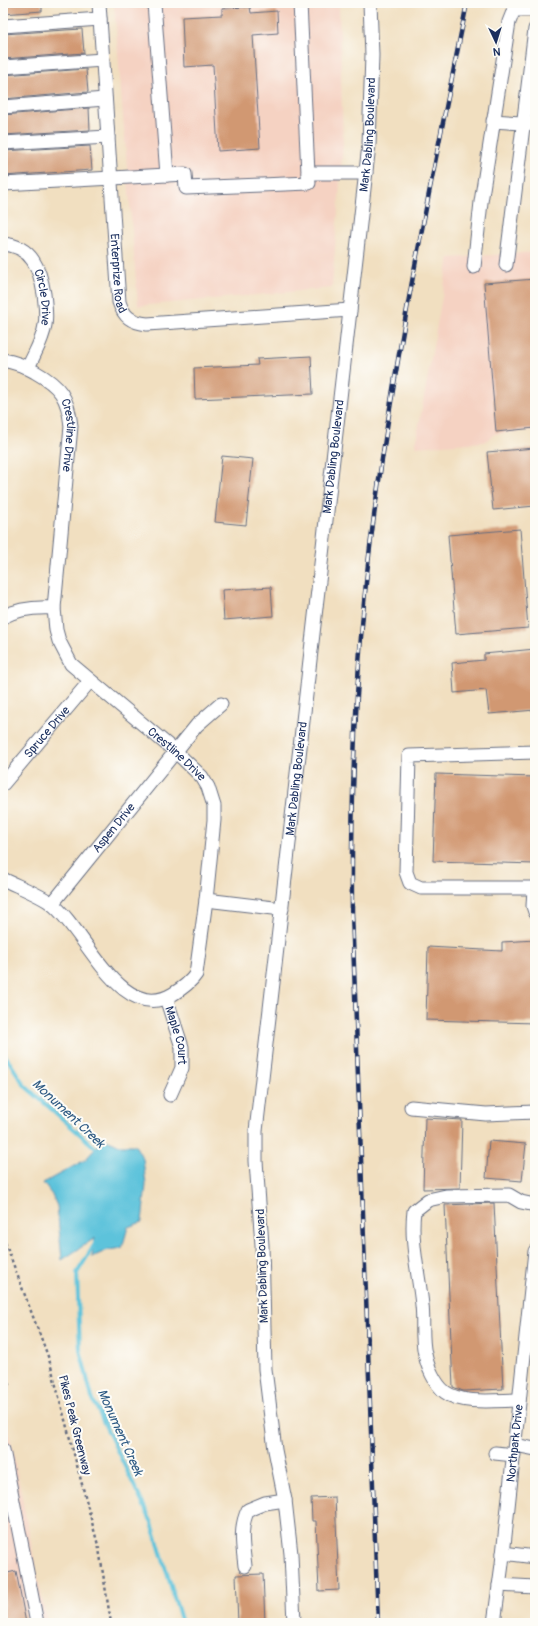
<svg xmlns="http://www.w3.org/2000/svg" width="538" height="1626" viewBox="0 0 538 1626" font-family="Pangolin,sans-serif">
	<rect width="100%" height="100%" fill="#fdfcf7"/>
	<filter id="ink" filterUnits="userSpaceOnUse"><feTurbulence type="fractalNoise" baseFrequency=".025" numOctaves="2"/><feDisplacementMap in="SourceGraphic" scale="8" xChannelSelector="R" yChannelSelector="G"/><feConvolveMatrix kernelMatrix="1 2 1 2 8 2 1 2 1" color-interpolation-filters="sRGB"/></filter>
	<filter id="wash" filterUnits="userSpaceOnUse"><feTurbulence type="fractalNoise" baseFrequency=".012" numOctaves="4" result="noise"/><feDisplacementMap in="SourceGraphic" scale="16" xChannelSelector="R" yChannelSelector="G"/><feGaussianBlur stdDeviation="0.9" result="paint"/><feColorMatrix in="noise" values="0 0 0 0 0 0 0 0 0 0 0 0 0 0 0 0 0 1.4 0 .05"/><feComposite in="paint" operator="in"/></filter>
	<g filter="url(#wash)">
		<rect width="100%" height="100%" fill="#f1dfc0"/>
		<path fill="#f5d2c2" d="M114,3H339L343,144L332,288L138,306Z
			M535,252V430L495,434L484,442L415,447L449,258Z
			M3,1402L47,1623H3Z"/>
		<path fill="#5dc3db" stroke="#3c799c" d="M104,1139L118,1145H135L143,1159L146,1185L142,1222L128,1227L122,1248L108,1250L92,1257L95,1238L62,1260L57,1206L52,1195L43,1183L85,1160Z"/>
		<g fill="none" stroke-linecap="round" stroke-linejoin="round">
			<path stroke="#5dc3db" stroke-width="4" d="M3,1052L25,1086L99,1151
				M96,1242L77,1273L80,1350L92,1398L152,1523L182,1623"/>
		</g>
		<g id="blocks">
			<path fill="#d19872" d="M3,3H42V11L3,14Z
				M250,7L251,13L277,11L278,33L253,35L260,148L218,151L213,65L184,67L182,17L222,15V8Z
				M82,29L84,53L3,59V34Z
				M86,69L88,92L3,99V75Z
				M89,108L90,130L3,135V115Z
				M90,146L92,170L3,176V151Z
				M535,279V428L496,432L484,283Z
				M311,356L313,394L195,399L194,368L258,365L257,359Z
				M535,448V506L493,510L487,452Z
				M222,456L253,459L246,525L215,522Z
				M520,529L528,628L456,634L448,535Z
				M271,587L273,616L224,620L222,590Z
				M535,649V710L489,714L486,690L454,693L452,663L484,660V654Z
				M436,774L535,777V864L433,861Z
				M535,940V1023L426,1020L428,947L502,951V942Z
				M425,1118L462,1120L460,1188L423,1189Z
				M489,1141L526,1144L522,1181L486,1178Z
				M494,1203L503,1389L463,1391L453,1387L445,1205Z
				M335,1497L339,1590L319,1591L316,1521H312L311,1498Z
				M16,1571L26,1623H3V1574Z
				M263,1574L265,1623H238L236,1575Z"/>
		</g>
	</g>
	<g filter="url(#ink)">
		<use href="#blocks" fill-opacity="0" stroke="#666d80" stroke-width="1"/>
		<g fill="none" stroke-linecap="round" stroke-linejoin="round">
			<defs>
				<g id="minor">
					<path id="s1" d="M99,3L119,302C124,317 131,322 147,324L350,310"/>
					<path d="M154,3L167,175"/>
					<path d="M300,3L308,173H366"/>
					<path d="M3,26L100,19"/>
					<path d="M3,67L103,60"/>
					<path d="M3,107L105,99"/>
					<path d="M493,121L535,124"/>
					<path d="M3,143L108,137"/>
					<path d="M3,184L185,174L186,188L309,183L308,173"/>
					<path id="s2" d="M3,244C32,246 40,269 44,294C45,304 47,315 45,325C43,340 34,354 28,368"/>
					<path d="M506,265L535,29"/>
					<path d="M474,267L481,202L509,22L513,12L516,10H535"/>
					<path id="s3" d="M3,360C15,362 25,366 35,372C60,386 68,397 71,426L54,608L56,630L59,641L71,664L176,752L202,777L208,787L214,806V820L206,900L196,974C190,983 183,988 173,994C121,1026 85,929 52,904C41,895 17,886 3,879"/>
					<path d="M3,617C19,608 36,607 54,608"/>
					<path d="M535,752L409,756L406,872L410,883L421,888H535"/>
					<path id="s4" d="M3,784L90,681"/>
					<path d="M534,888L533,906L535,912"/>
					<path d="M206,900L282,909"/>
					<path id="s5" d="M52,904L197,725L221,704"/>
					<path id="s6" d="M166,998L182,1047V1068L170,1095"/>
					<path d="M411,1107L486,1114L535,1112"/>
					<path d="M519,1400C498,1400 462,1405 445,1392C435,1384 427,1366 425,1354C421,1339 424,1321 422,1305C419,1274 410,1242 414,1211L428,1200L446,1196L509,1195L521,1202L535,1205"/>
					<path d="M515,1445L535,1449"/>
					<path d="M3,1450L37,1623"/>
					<path d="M495,1453L514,1455"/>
					<path d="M503,1553L535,1557"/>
					<path d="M245,1566C243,1547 239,1528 248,1510L265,1503L285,1500"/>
					<path d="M499,1585L535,1587"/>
					<path id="s7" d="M294,1623L291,1554L285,1500L275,1450L265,1369L262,1245L256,1161V1131L369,145L372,55L370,3"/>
					<path id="s8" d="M494,1623L502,1564L535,1251"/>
				</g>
			</defs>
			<use href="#minor" stroke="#666d80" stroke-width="15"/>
			<path stroke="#666d80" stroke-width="2.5" stroke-dasharray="3 3" stroke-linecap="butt" d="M3,1237L49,1359L99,1549L111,1623
				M3,1374L10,1383L3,1389"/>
			<use href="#minor" stroke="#fff" stroke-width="13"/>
			<defs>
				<path id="rail" d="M378,1623L352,912C351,779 356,647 374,516C397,343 433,173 467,3"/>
			</defs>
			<use href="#rail" stroke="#1b2f5e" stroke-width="4.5"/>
			<use href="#rail" stroke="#fdfcf7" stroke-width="3" stroke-dasharray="9" stroke-linecap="butt"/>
		</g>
	</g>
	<g text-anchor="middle" stroke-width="4" stroke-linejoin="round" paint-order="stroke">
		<g font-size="12" fill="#1b2f5e" stroke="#fdfcf7">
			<text dy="4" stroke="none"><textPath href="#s7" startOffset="1497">Mark Dabling Boulevard</textPath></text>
			<text dy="4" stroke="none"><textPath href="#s1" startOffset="271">Enterprize Road</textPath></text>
			<text dy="4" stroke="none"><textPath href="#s2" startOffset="74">Circle Drive</textPath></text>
			<text dy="4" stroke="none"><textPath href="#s3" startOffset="112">Crestline Drive</textPath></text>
			<text dy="4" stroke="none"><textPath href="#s7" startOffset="1173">Mark Dabling Boulevard</textPath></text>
			<text dy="4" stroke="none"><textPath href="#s4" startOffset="68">Spruce Drive</textPath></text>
			<text dy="4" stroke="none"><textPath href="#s3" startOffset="484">Crestline Drive</textPath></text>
			<text dy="4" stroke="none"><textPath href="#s7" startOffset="849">Mark Dabling Boulevard</textPath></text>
			<text dy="4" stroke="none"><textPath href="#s5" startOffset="98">Aspen Drive</textPath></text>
			<text dy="4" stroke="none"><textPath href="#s6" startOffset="39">Maple Court</textPath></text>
			<text transform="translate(262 1266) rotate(-92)" y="4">Mark Dabling Boulevard</text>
			<text transform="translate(75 1425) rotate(76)" y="4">Pikes Peak Greenway</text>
			<text dy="4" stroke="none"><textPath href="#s8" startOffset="181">Northpark Drive</textPath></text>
		</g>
		<g font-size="13" font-style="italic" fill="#2f5b84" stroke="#fdfcf7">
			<text transform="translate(69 1113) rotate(43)" y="5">Monument Creek</text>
			<text transform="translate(121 1432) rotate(66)" y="5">Monument Creek</text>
		</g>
	</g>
	<rect width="538" height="1626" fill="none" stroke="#fdfcf7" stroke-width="16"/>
	<g transform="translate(496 42) rotate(176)" stroke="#fdfcf7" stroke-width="3" paint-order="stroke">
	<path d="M0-3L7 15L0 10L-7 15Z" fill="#1b2f5e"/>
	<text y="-6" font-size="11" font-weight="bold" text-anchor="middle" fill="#1b2f5e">N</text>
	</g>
</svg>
